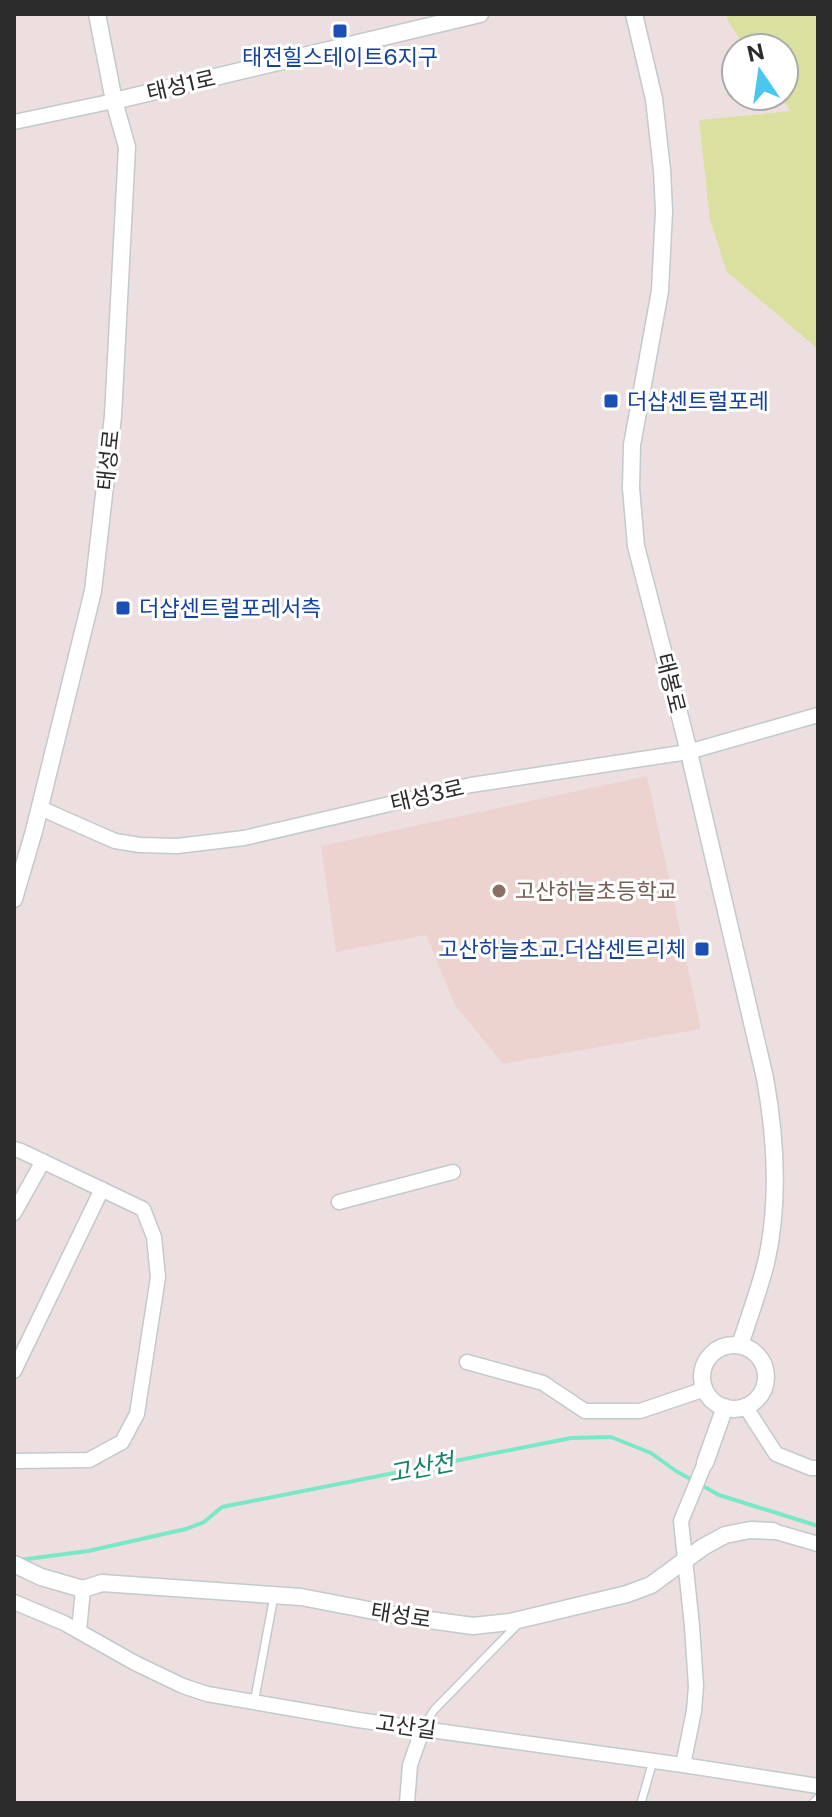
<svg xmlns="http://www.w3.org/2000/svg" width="832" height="1817" viewBox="0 0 832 1817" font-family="'Public Sans','Noto Sans KR',sans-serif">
	<rect width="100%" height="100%" fill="#eddfdf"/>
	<path fill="#edd3d0" d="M647,776L701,1029L503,1064L455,1005L426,935L336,952L321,846Z"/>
	<path fill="#dae09f" d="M726,14H818V349L727,272L710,220L699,120L791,111L780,96H784V48H746L728,21Z"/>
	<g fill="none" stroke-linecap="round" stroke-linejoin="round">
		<path stroke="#79e8c6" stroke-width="4" d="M20,1560L88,1551L186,1529L204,1522L222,1507L571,1438L611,1437L651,1453L676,1471L719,1495L818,1526"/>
		<defs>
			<path id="service" d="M254,1703L274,1596
				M423,1728L434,1710L518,1624
				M641,1803L653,1761
				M813,1803L818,1798"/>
			<path id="minor" d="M14,122L114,101
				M40,808L115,841L140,845L177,846L244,838L471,785L688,752L818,715
				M14,1149L21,1151L143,1209L154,1237L158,1277L137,1414L122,1442L89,1460L14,1461
				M339,1202L453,1172
				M14,1213L43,1161
				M467,1362L543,1383L585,1411H640L705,1389
				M14,1371L102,1189
				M745,1406L776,1454L811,1468H818
				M773,1531L818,1544
				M14,1602L64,1623L135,1663L183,1686L207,1694L358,1720L683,1765L818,1786
				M79,1631L83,1589
				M683,1765L694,1711L696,1686L692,1626L681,1521L705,1463
				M407,1803L410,1765L423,1728"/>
			<path id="tertiary" d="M634,14L654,99L662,170L664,211L660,291L632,445L631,488L636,546L687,744L765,1078C776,1139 780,1202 766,1263C759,1290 749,1318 740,1345
				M114,101L480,14
				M14,899L34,831L93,591L113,416L127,147L114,101L97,14
				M702 1377a32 32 0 1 1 64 0a32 32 0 1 1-64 0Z
				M705,1463L725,1407
				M14,1564L41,1577L83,1589L102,1583L301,1597L400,1616L473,1626L510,1622L627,1594L651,1585L703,1547L725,1535L750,1530L773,1531"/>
		</defs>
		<use href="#service" stroke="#c1cacd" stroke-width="10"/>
		<use href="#minor" stroke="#c1cacd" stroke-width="17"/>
		<use href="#tertiary" stroke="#c1cacd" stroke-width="19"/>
		<use href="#service" stroke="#fff" stroke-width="7"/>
		<use href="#minor" stroke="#fff" stroke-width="14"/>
		<use href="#tertiary" stroke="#fff" stroke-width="16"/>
	</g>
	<g fill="#1a4fb4" stroke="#fff" stroke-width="3">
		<rect x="332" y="23" width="16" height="16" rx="4"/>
		<rect x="603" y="393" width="16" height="16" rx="4"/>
		<rect x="115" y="600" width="16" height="16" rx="4"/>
		<rect x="694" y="941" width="16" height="16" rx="4"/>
	</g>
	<circle fill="#8d6e63" stroke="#fff" stroke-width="3" cx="499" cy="891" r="8"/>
	<g text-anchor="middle" stroke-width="6" stroke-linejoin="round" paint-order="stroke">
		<g font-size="22" fill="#164399" stroke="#fff" text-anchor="start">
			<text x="340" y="65" text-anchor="middle">태전힐스테이트6지구</text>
			<text x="627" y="409">더샵센트럴포레</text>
			<text x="139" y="616">더샵센트럴포레서측</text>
			<text x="686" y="957" text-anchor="end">고산하늘초교.더샵센트리체</text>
		</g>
		<g font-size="22" fill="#2c2c2c" stroke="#fff">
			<text transform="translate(181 85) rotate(-13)" y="8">태성1로</text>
			<text transform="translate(108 460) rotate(-84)" y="8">태성로</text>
			<text transform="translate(671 683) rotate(76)" y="8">태봉로</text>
			<text transform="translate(427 795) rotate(-13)" y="8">태성3로</text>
			<text transform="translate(401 1615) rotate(9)" y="8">태성로</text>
			<text transform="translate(406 1726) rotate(8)" y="8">고산길</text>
		</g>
		<g font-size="22" fill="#785e54" stroke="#fff" text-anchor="start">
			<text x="515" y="899">고산하늘초등학교</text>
		</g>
		<g font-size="24" font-style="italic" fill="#148269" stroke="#fff">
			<text transform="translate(421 1468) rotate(-11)" y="8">고산천</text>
		</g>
	</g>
	<rect width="832" height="1817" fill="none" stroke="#2c2c2c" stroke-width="32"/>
	<g transform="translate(760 72) rotate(347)"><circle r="38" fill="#ffffff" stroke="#ababab" stroke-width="2"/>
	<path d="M0-6L14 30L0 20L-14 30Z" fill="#49c7f0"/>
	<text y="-12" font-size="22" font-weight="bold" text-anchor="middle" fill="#2c2c2c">N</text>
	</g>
</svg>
